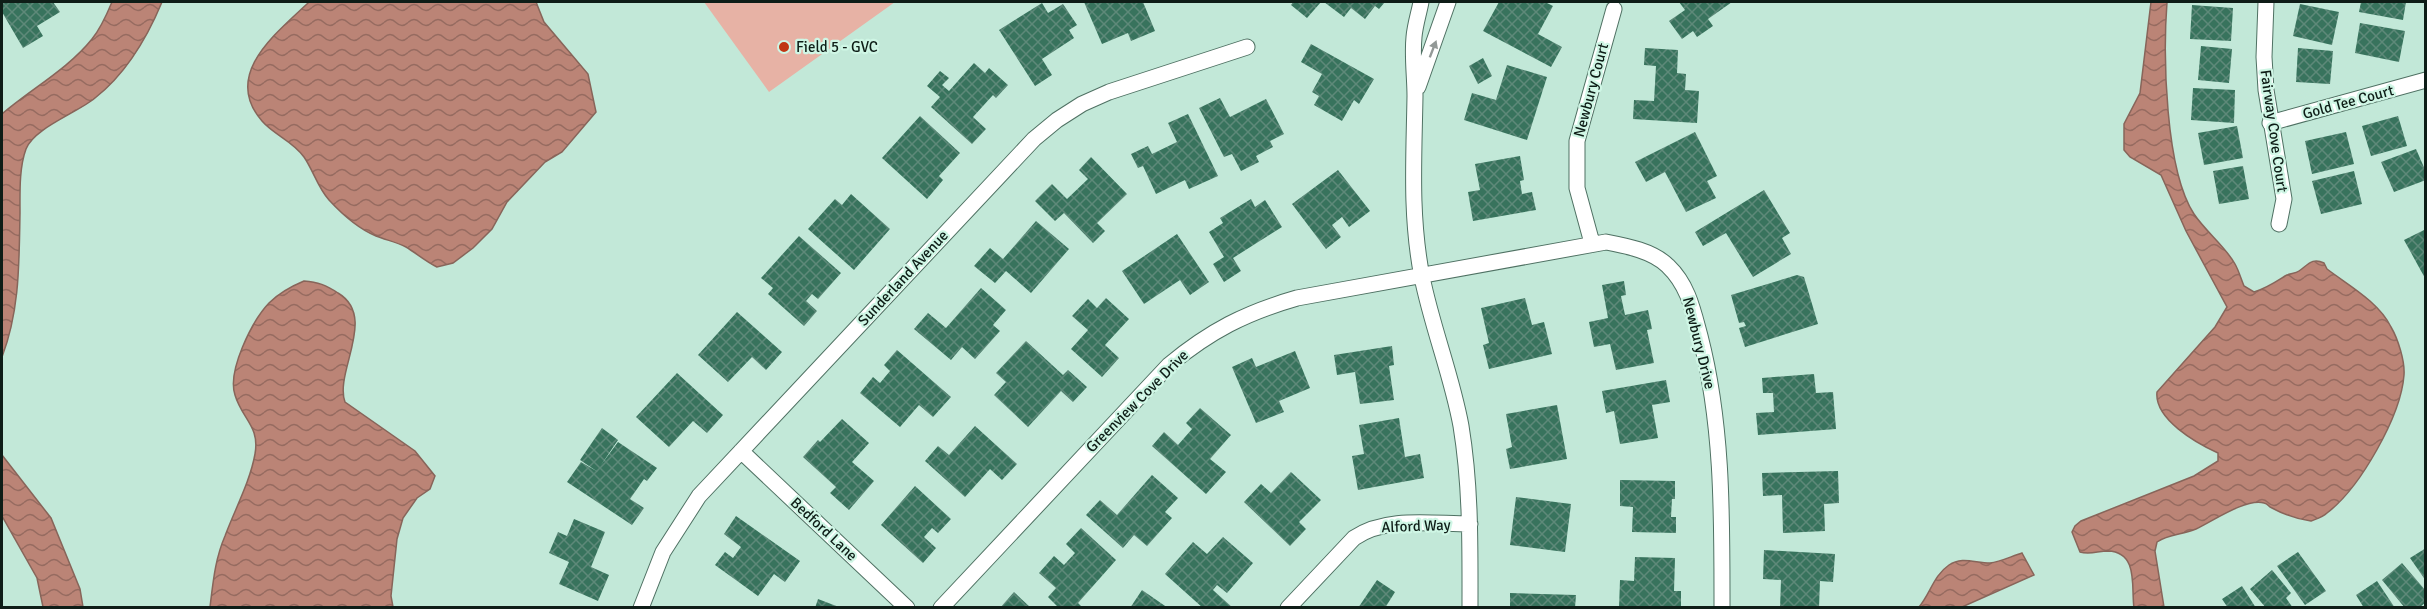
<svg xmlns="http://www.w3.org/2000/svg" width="2427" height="609" viewBox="0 0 2427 609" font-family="Signika,sans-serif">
	<defs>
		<pattern id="water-waves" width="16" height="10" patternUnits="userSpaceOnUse" patternTransform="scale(1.5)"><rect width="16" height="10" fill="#bb8476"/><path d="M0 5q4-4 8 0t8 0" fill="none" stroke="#966b60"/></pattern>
		<pattern id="building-cross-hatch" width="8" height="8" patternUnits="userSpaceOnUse" patternTransform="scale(1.5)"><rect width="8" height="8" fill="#38735d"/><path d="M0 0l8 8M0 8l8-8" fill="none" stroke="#5e8979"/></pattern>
	</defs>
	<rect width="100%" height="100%" fill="#c2e8d8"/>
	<path fill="#e7b2a5" d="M704,2H895L769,92Z"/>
	<path fill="url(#water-waves)" stroke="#87655a" stroke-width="1.5" d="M112,2H162C147,38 127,73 95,98C77,113 34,128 26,149C19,168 20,193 20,213C19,262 20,310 2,357V114C31,89 68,69 92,39C101,28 107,14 112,2Z
		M309,2H536L544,22L588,74L596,112L562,152L545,162L507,202L492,229L473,248L453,263L437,267C425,261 416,253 406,247C396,242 386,240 376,236C359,229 341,213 329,200C318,188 313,170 304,157C293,141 274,135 262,121C221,74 278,32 309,2Z
		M2151,2H2167C2163,55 2165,170 2194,214C2206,232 2225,246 2235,264C2239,271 2241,279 2244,286L2254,292C2267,288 2274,283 2285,276C2290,273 2295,274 2299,271C2308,265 2312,257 2324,263L2327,269C2348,285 2379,302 2391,327C2398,339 2405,361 2404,375C2401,416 2360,488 2327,513C2323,517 2316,519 2311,521C2298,519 2283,514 2272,508C2267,506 2269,504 2264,503C2246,498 2213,521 2196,529C2182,535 2169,534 2157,542L2155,551L2164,607L2134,608C2131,588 2139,552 2108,551C2098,551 2090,555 2080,552L2072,532L2075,526L2081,521L2194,476L2218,461V453C2196,443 2154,419 2157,392L2215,327L2227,307L2186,231L2161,175L2130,157L2124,150V124L2140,93Z
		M304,281C318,282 326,285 338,293C378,317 334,372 345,402L415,451L435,476L430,489L417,498L403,518L397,539L391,596L393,607H210C213,583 215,559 225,536C235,509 250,482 255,454C260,426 242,419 235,395C227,371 252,321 269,303C278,294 292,286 304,281Z
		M2,455L51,518L80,589L83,607H43L37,578L2,516Z
		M2022,553L2034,575L1962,607H1919C1930,594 1934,575 1949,565C1962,556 1975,563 1990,563C2000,562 2012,556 2022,553Z"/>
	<path fill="url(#building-cross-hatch)" d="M2,2H53L60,12L37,26L43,36L23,48L2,12Z
		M1084,2H1143L1155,31L1131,41L1128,33L1102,44Z
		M1293,2H1321L1307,18L1291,5Z
		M1324,2H1385L1379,9L1375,6L1365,19L1351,8L1344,17Z
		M1499,2H1545L1553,6L1538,34L1562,47L1551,67L1483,31Z
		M1679,2H1732L1708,19L1713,26L1697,37L1693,31L1682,39L1669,21L1685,10Z
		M2361,2H2406L2403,20L2359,12Z
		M1042,3L1048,13L1063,4L1077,25L1069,30L1074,38L1042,59L1052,75L1035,86L999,30Z
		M2300,4L2339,12L2332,45L2293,36Z
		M2192,5L2233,8L2231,41L2190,39Z
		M2360,23L2405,31L2399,62L2355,53Z
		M1311,44L1374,79L1359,104L1354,100L1342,121L1314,105L1319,96L1312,92L1322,74L1301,62Z
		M2201,46L2232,49L2229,83L2198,80Z
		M1645,48L1678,50L1677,73L1686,74L1685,90L1699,91L1697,123L1633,119L1634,100L1654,101L1656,66L1644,65Z
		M2298,48L2333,51L2330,84L2296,82Z
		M1483,58L1492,76L1478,84L1469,66Z
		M974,63L985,73L989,68L1008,85L996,98L993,95L973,117L986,129L972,144L931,107L940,97L927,86L940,71L949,78L942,85L949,91Z
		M1507,65L1547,77L1527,140L1464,120L1472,93L1496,100Z
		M2193,88L2235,90L2234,123L2191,120Z
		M1220,98L1230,117L1266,99L1284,134L1270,141L1273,147L1256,156L1259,162L1241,171L1232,154L1224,157L1199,108Z
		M1188,114L1218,176L1189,189L1185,180L1156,194L1143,166L1138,168L1131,154L1148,146L1152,154L1177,142L1168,123Z
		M920,116L960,153L939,176L943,180L927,199L882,158Z
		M2398,116L2407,146L2371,156L2362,126Z
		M2237,126L2243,158L2204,165L2198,133Z
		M1695,132L1717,176L1707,181L1716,198L1686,212L1665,172L1646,182L1635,162Z
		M2346,132L2354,164L2312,174L2305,141Z
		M2416,149L2426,172V180L2394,192L2381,162Z
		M1520,156L1524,180L1520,181L1522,194L1532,192L1536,210L1473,221L1468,192L1480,190L1475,164Z
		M1091,157L1127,194L1097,223L1105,231L1093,243L1064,213L1055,221L1035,201L1052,184L1067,199L1088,179L1079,170Z
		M2243,166L2249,199L2219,204L2213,171Z
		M1338,170L1370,211L1349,227L1342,217L1332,225L1341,237L1326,249L1292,204Z
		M2354,171L2362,204L2321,214L2312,181Z
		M1764,190L1790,233L1782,238L1791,254L1753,277L1726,233L1703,246L1695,232Z
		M851,194L890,229L854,270L808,229L835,199L842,205Z
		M1251,199L1255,207L1265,200L1282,227L1233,258L1241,271L1224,282L1213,264L1224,257L1209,232L1223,223L1220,218Z
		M1036,221L1069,249L1031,293L1006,271L995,283L974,266L990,248L1003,259Z
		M2426,229V280L2404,240Z
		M1177,234L1209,282L1190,295L1180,280L1144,304L1122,271Z
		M799,236L841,273L818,299L812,294L806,301L817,311L804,326L768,294L773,288L761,278Z
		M1797,275L1804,277L1818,324L1745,347L1739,328L1746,326L1744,322L1739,323L1731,295Z
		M1624,281L1626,295L1621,296L1625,315L1648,310L1652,329L1647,330L1654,363L1616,370L1610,344L1594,347L1589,322L1608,318L1602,285Z
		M981,288L1006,310L993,325L1000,331L975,359L962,347L951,360L914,329L928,313L946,328Z
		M1106,298L1129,319L1105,345L1119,358L1102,377L1071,349L1088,330L1072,316L1088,299L1097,308Z
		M1525,298L1532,325L1544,322L1552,354L1489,369L1483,345L1489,343L1481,308Z
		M737,312L782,352L766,370L752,357L728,382L698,355Z
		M1026,341L1063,375L1068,370L1087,387L1073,402L1061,391L1028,427L994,395L1006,382L996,373Z
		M1392,346L1394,365L1389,366L1394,400L1360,404L1355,372L1337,375L1334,355Z
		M897,350L951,397L933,417L919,405L900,427L860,393L873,377L880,383L890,371L884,365Z
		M1295,351L1310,388L1279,401L1284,412L1256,423L1232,367L1252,358L1256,367Z
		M677,373L723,415L707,433L693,421L669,447L636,417Z
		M1814,374L1816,393L1833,392L1836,429L1758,435L1756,413L1774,412L1773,393H1763L1762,378Z
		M1666,380L1670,402L1652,405L1658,438L1620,444L1614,411L1606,413L1602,391Z
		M1557,405L1567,459L1510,469L1506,449L1512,447L1506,414Z
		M1200,408L1231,435L1210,459L1226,472L1206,494L1152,446L1164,432L1178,445L1192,429L1186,423Z
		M1399,418L1405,457L1420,454L1424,478L1358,490L1352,456L1364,454L1359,425Z
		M842,419L869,443L852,462L874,481L849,510L830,493L836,487L803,457L818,440L820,442Z
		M975,426L1017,464L1002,480L990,469L965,497L925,461L938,446L949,455Z
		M602,428L618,440L601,465L618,442L657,468L647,481L644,479L630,499L644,508L632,525L567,482L581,462L598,472L580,460Z
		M1838,471L1839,503L1824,504L1825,531L1783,533L1782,495L1763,496L1762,473Z
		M1291,472L1321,500L1299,522L1306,529L1290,546L1244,502L1261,484L1271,493Z
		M1152,475L1178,498L1165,512L1172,518L1147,546L1134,535L1123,548L1086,515L1100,500L1117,515Z
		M1620,480L1675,481V499H1672L1671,517H1676V533L1632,532L1633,507L1620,506Z
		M915,486L951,519L938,533L932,528L924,537L936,548L923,563L881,525Z
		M1516,497L1571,504L1565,552L1510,545Z
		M736,516L800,561L785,582L774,574L758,596L715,565L725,552L733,558L741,547L724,534Z
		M574,519L605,532L591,567L609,575L598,601L559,584L569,562L549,553L558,532L567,536Z
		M1081,528L1116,560L1078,603L1083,608H1059L1048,597L1056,588L1039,573L1054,556L1064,565L1075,553L1066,544Z
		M1223,537L1253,563L1227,593L1217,585L1213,590L1233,608H1203L1165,574L1193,542L1207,554Z
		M2426,548V581L2410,558Z
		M1764,550L1835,554L1833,582L1820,581L1819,608H1780L1781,580L1763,579Z
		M2298,552L2326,591L2305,605L2277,566Z
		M1635,557L1675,558L1674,591H1681V608H1619L1620,580L1634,581Z
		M2402,563L2426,591V602L2419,608H2405L2382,580Z
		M2272,570L2291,593L2286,598L2293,608H2266L2250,589Z
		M1377,580L1395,592L1385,608H1358Z
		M2377,581L2395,608H2364L2356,595Z
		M2242,586L2256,608H2228L2222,599Z
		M1142,590L1168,608H1130Z
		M1014,592L1031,608H1000Z
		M1510,593L1576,595L1575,608H1510Z
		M818,599L839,607V608H815Z"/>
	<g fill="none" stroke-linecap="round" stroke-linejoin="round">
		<defs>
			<path id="street" d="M1421,2C1419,13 1415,25 1414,37C1412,56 1415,77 1415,96C1414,158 1410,215 1422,277C1432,327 1452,376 1461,426C1471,487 1470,547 1470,608
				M2266,2L2264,57L2266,90L2284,199L2279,224
				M1418,87L1448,2
				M2270,123L2426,80
				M1592,243L1577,188V141L1614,9
				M741,451L907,608
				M641,608L663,552L699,496L1034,139L1057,120L1082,104L1109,92L1247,47
				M941,608L1169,365C1210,331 1245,313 1297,298L1606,242C1627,246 1653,251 1668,266C1688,285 1693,310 1700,336C1723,425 1722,516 1722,608
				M1288,608L1354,538C1386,516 1432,524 1470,524"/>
		</defs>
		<use href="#street" stroke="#4f7163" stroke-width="17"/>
		<use href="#street" stroke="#fff" stroke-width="15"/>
	</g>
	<defs><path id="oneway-solid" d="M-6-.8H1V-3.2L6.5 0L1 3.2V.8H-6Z" transform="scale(1.5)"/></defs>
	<use fill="#939997" href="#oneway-solid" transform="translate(1433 49) rotate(-69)"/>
	<circle fill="#c03613" stroke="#cff6e5" stroke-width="2" cx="784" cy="47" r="6"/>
	<g text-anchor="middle" stroke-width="4.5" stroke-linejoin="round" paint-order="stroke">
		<g font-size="15" fill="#0e1d17" stroke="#cff6e5" text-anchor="start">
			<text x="796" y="52">Field 5 - GVC</text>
		</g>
		<g font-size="15" fill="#0e1d17" stroke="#cff6e5">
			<text transform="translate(1591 90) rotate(-75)" y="5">Newbury Court</text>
			<text transform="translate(2348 102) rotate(-15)" y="5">Gold Tee Court</text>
			<text transform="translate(2274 131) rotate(82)" y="5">Fairway Cove Court</text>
			<text transform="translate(903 278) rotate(-47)" y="5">Sunderland Avenue</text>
			<text transform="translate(1699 343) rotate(76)" y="5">Newbury Drive</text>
			<text transform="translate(1137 401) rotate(-45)" y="5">Greenview Cove Drive</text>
			<text transform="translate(1416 526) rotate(-2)" y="5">Alford Way</text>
			<text transform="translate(824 529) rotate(43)" y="5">Bedford Lane</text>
		</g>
	</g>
	<rect width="2427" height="609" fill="none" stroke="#0e1d17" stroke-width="6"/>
</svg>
